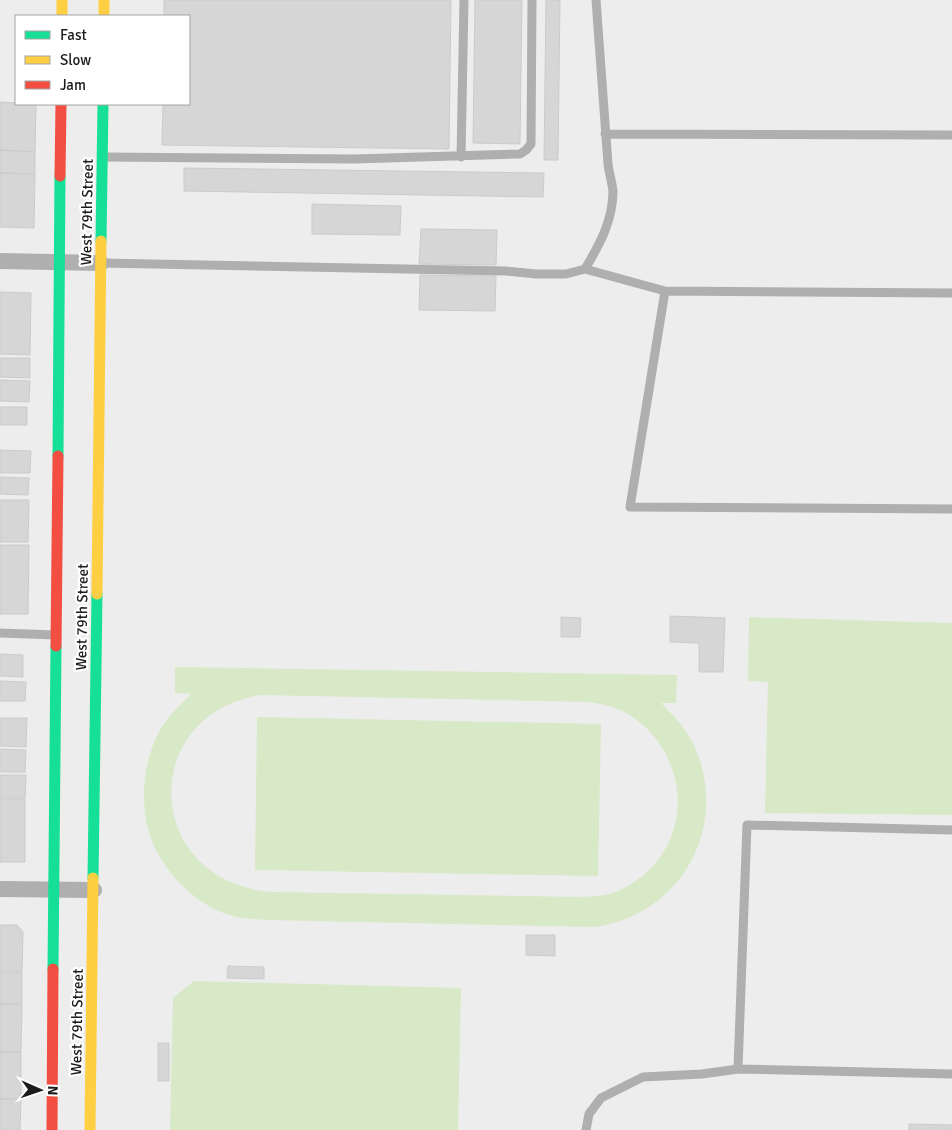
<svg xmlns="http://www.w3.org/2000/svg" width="952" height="1130" viewBox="0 0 952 1130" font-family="Signika,sans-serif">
	<rect width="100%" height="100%" fill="#ecedec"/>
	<path fill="#d8e9c8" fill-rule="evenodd" d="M749,617L952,623V815L765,813L768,682L748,681Z
		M175,667L677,675L676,703H661C672,714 684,726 692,741C732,822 684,915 594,927L267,920C255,919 244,919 233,916C194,906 158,867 148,829C140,798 144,760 159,732C167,717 179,706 191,694L175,693ZM262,695L588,702C603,704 618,707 631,716C684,750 695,827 648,871C637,881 624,890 609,894C600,896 591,896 582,897L272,892C141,882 138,712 262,695Z
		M257,717L601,724L598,876L255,870Z
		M194,981L461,988L458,1130H170L173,998Z"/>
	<path fill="#d5d6d5" stroke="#cbcbcb" d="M164,0H451L449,149L162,145L163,104H189V16H164Z
		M475,0H522L520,144L473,143Z
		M546,0H560L558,160H544Z
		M0,102L36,104L35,152L0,150Z
		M0,150L35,152V174L0,173Z
		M184,168L544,173L543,197L184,191Z
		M0,173L35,174L34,228L0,227Z
		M312,204L401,206L400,235L312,234Z
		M421,229L497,230L496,265L419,264Z
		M420,275L496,276L495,311L419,310Z
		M0,292L31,293L30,355L0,354Z
		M0,358H30V378L0,377Z
		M0,380L30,381L29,402L0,401Z
		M0,407H27V425H0Z
		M0,450L31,451L30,473H0Z
		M0,477L29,478L28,495L0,494Z
		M0,500H29L28,542H0Z
		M0,545H29L28,614H0Z
		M670,616L725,618L723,672H699V643L670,642Z
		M561,617L581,618L580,637H561Z
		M0,654L23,655V677L0,676Z
		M0,681L26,682L25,701H0Z
		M0,718H27L26,747L0,746Z
		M0,749L26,750L25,772H0Z
		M0,775H26L25,798H0Z
		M0,799H25V862H0Z
		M0,925H17L23,932L22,972H0Z
		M526,935H555V956L526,955Z
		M228,966L264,967V979L227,978Z
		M0,973H22V1004H0Z
		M0,1004L22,1005L21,1052H0Z
		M158,1043H169V1081H158Z
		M0,1052H21V1099H0Z
		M0,1099H21L20,1130H0Z
		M909,1124L952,1125V1130H909Z"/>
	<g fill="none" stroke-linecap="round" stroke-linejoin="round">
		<path stroke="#aeafae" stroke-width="9" d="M605,134L952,135
			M104,157L354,159L520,154L526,150L531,144L532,0
			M461,157L464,0
			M101,263L506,271L536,274H566L585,269C600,244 613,220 613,191C612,182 609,173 608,164L596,0
			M585,269L665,291L952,293
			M665,291L630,507L952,509
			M0,633L56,635
			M738,1069L747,825L952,830
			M586,1130L589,1114L601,1098L643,1077L702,1074L738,1069L952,1074"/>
		<path stroke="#aeafae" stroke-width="16" d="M0,261L101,263
			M0,889L94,890"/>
		<path stroke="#16e098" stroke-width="11" d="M101,241L103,104
			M58,456L60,176
			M93,878L97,594
			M53,969L56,646"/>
		<path stroke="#ffcf43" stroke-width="11" d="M62,0V16
			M104,0V16
			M97,594L101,241
			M90,1130L93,878"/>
		<path stroke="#f24e42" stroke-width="11" d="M60,176L61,104
			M56,646L58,456
			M52,1130L53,969"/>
	</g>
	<g text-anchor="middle" stroke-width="4.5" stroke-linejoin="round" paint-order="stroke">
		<g font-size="15" fill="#1c1c1b" stroke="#fff">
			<text transform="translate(87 212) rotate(-89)" y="5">West 79th Street</text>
			<text transform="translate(82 617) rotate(-89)" y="5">West 79th Street</text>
			<text transform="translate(77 1022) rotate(-89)" y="5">West 79th Street</text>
		</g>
	</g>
	<rect x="15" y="15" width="175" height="90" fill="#ffffff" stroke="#a4a4a4"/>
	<rect x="25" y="31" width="25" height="8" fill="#16e098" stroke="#a4a4a4"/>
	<text x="60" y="40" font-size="15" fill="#1c1c1b">Fast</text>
	<rect x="25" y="56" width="25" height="8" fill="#ffcf43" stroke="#a4a4a4"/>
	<text x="60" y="65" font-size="15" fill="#1c1c1b">Slow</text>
	<rect x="25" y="81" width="25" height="8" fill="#f24e42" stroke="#a4a4a4"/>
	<text x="60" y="90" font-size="15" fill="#1c1c1b">Jam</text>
	<g transform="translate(40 1090) rotate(92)" stroke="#ffffff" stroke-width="4" paint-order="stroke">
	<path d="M0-4L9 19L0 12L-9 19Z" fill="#1c1c1b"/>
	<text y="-8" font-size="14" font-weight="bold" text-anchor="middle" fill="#1c1c1b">N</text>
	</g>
</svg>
